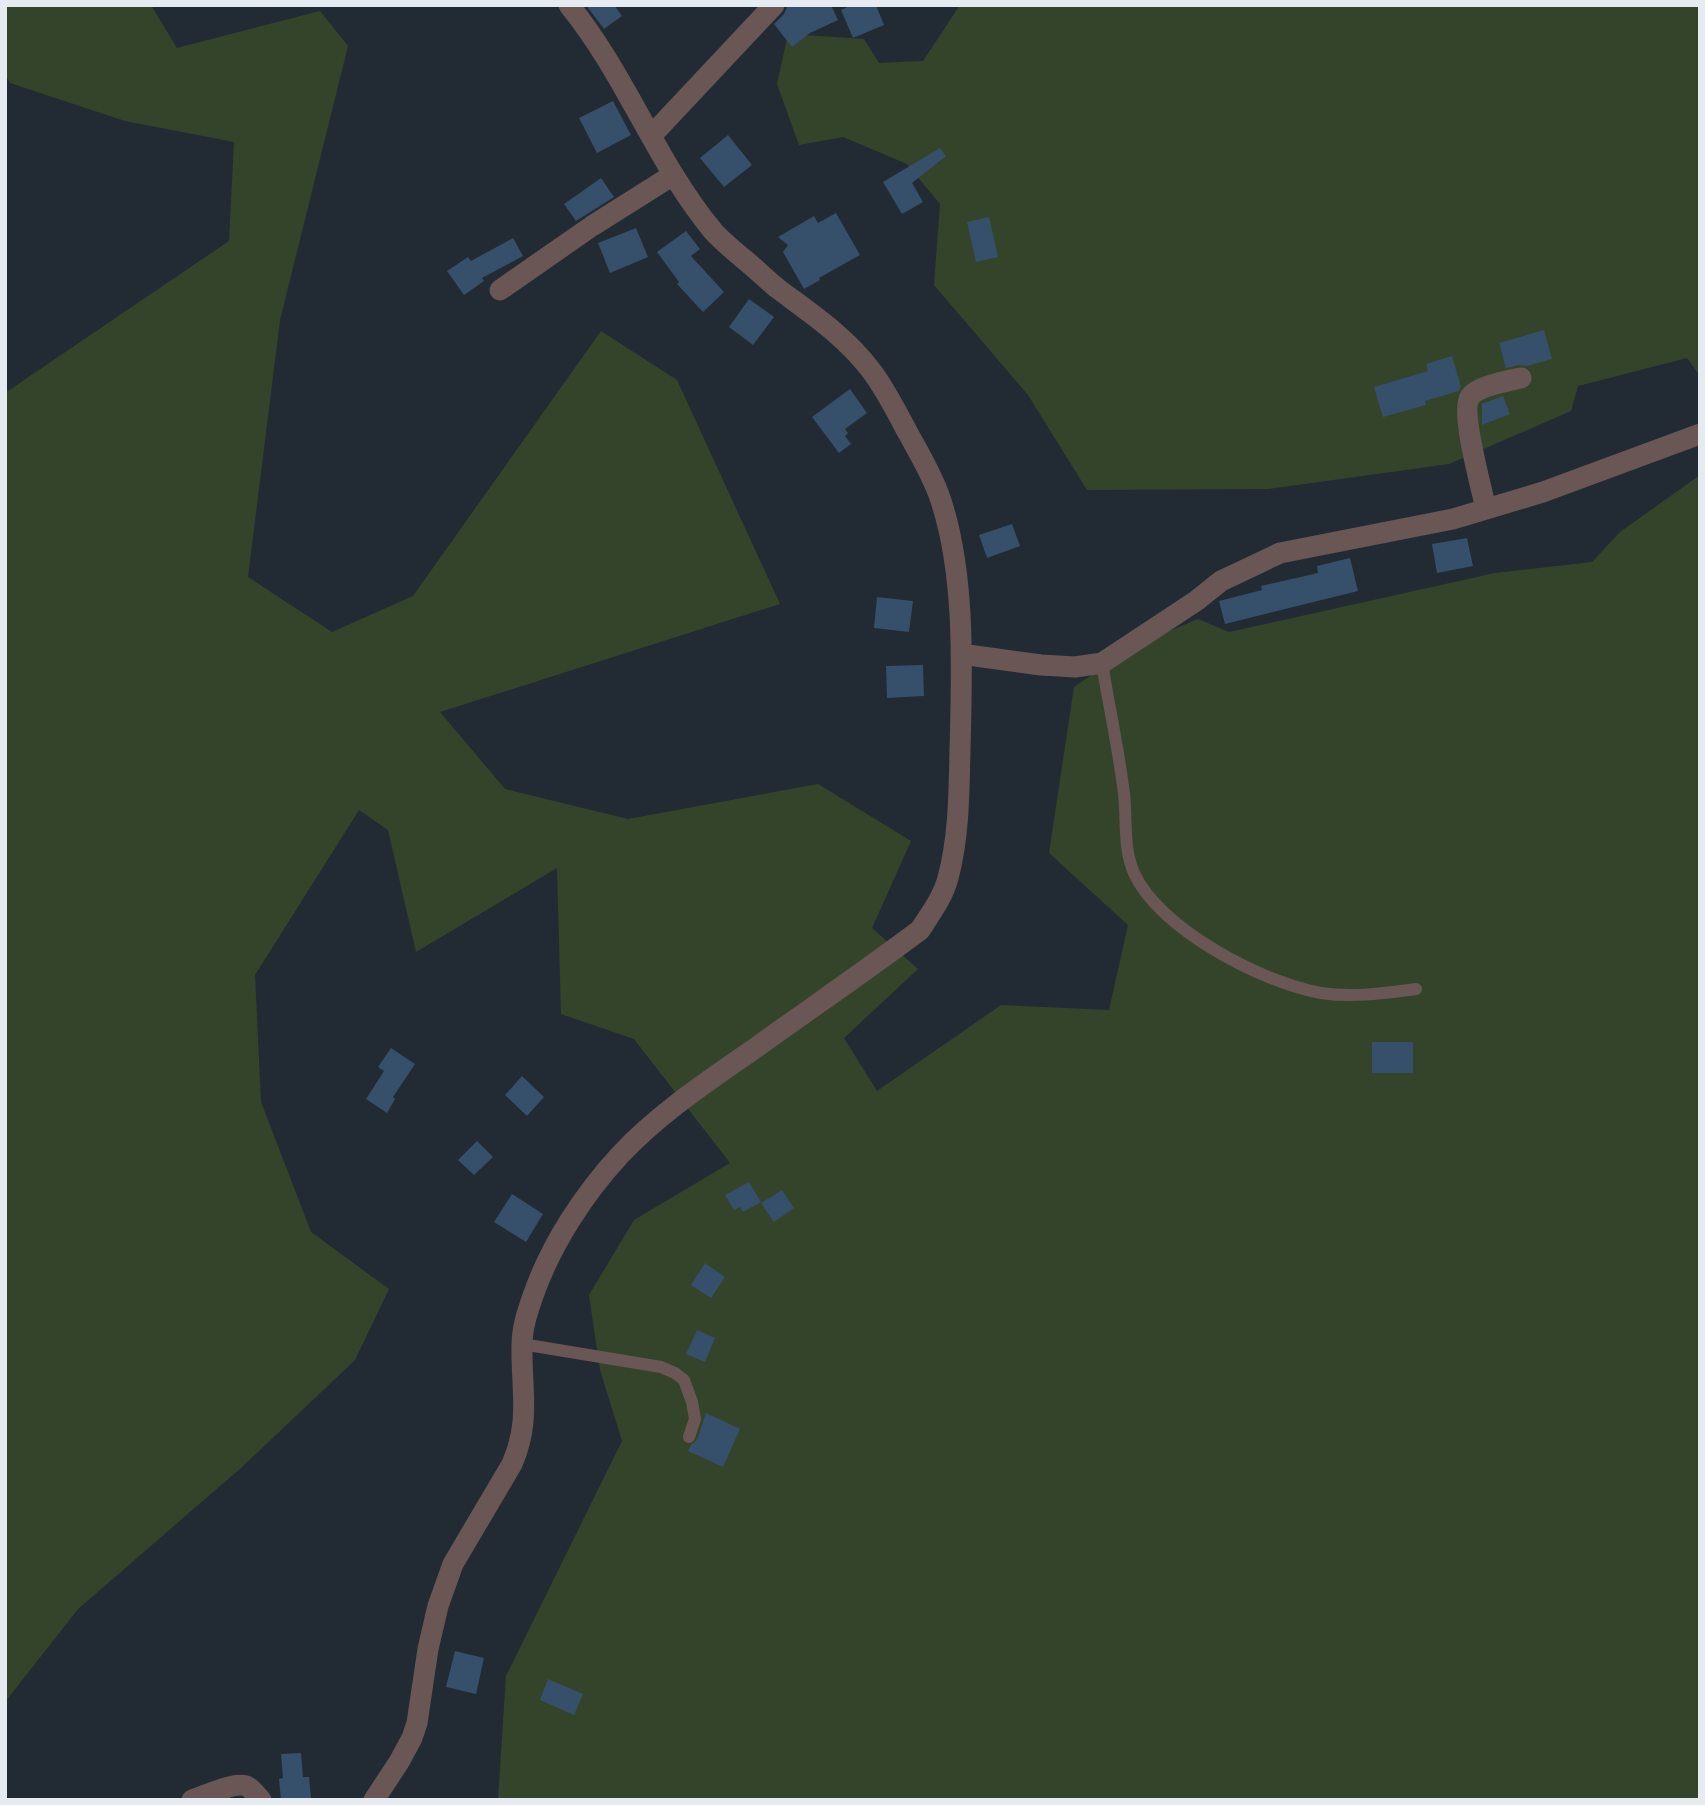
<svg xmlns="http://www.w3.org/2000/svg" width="1705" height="1805" viewBox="0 0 1705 1805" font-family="'Times New Roman',serif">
	<rect width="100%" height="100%" fill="#222b34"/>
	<path fill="#34442b" d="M5,5H151L177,48L320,11L348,46L280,320L248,577L332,632L413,596L601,331L677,380L780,604L440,712L505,789L628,819L818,784L911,841L872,928L918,969L844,1038L877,1091L1001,1005L1109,1010L1128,925L1049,853L1074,687L1136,645L1198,619L1229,632L1495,573L1592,562L1620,532L1700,475V1800H498L506,1676L622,1441L600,1370L589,1295L634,1220L730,1163L634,1039L561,1014L557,868L416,952L388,830L359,810L255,975L261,1102L311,1232L389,1289L355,1360L242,1467L78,1609L5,1702V393L229,241L234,142L125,121L10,83L5,75Z
		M960,5H1700V376L1687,358L1578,386L1571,411L1449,464L1269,489L1087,490L1028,395L934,285L940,204L907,164L843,137L799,145L777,84L788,34L864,39L879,63L923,61Z"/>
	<path fill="#364f6a" d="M586,5H614L622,16L604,29Z
		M788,5H831L838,20L810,33L792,47L774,24L784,14Z
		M852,5H876L884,25L853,38L841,10Z
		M613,101L631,135L597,153L579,118Z
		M728,135L752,165L724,187L700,158Z
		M940,148L946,156L912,183L923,202L902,214L883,182Z
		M601,178L614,197L576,221L564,204Z
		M836,213L860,255L819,278L820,280L804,289L783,252L788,245L778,237L814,216L818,223Z
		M989,217L998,257L976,262L967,222Z
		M636,228L648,257L610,273L598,243Z
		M686,231L700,249L691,256L724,292L703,312L677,284L679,282L657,252Z
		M513,238L523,256L482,278L484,281L464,295L447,271L468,257L471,261Z
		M749,299L774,317L753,345L729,327Z
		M1544,330L1552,359L1527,366L1519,365L1506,368L1499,343Z
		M1452,356L1461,387L1459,391L1425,401L1426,405L1383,417L1374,387L1428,371L1426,364Z
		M850,389L867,413L845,429L848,433L845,436L851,444L839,453L812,417Z
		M1503,396L1510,414L1482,425V404Z
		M1012,524L1020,546L987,558L979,535Z
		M1467,538L1473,566L1437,573L1432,544Z
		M1350,558L1358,591L1225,624L1219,601L1262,590L1261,586L1318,573L1317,566Z
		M877,597L913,601L909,632L874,628Z
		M923,665L924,696L887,698L886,666Z
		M1372,1042H1413V1073H1372Z
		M391,1048L415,1064L393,1097L395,1099L387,1113L366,1099L384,1071L378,1067Z
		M522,1076L544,1097L527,1116L505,1095Z
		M477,1141L493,1157L474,1175L458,1160Z
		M749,1182L761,1202L743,1212L740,1207L734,1210L725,1195Z
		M782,1190L794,1208L774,1222L761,1203Z
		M512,1194L543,1214L526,1242L494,1222Z
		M705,1263L725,1277L711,1298L691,1285Z
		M697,1330L715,1338L705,1362L686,1354Z
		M706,1413L740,1429L723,1467L688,1451L691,1445L697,1440Z
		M455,1651L484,1658L476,1694L446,1687Z
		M548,1679L583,1694L574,1715L540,1700Z
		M301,1753L303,1777H309L311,1798L281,1800L279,1779L283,1778L281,1754Z"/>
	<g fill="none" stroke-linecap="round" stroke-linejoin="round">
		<path stroke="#695655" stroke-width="12" d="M1102,663C1109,707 1119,751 1124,794C1127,820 1123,848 1134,873C1159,929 1263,983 1321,993C1353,998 1385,993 1416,989
			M522,1344L661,1367L675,1373L684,1380L692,1402L695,1419L689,1437"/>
		<path stroke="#695655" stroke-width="21" d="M652,135L774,5
			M500,290L592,226L673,175
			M1486,509C1482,490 1460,411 1470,397C1477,386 1508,381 1521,378
			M961,654L1041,665L1075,667L1102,663L1196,601L1221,581L1280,553L1453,519L1543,492L1700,434
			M192,1800C205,1796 237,1780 248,1787C253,1790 257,1796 261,1800
			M374,1800L399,1762L412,1738L417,1723L428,1649L438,1606L453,1564L512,1464C531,1421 521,1389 522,1345C522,1327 528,1310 534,1293C552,1243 584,1194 620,1155C661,1111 713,1078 761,1044C814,1006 868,969 920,930C931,913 943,897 948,878C959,837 959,793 960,750C962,671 966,571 939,495C931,473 919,453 908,433C896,411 885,388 870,369C844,335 810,313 777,288C766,279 756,269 745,260C734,251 722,241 713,231C656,162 626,75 569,5"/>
	</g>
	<rect width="1705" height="1805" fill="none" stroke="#e6ebf2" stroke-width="14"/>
</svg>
